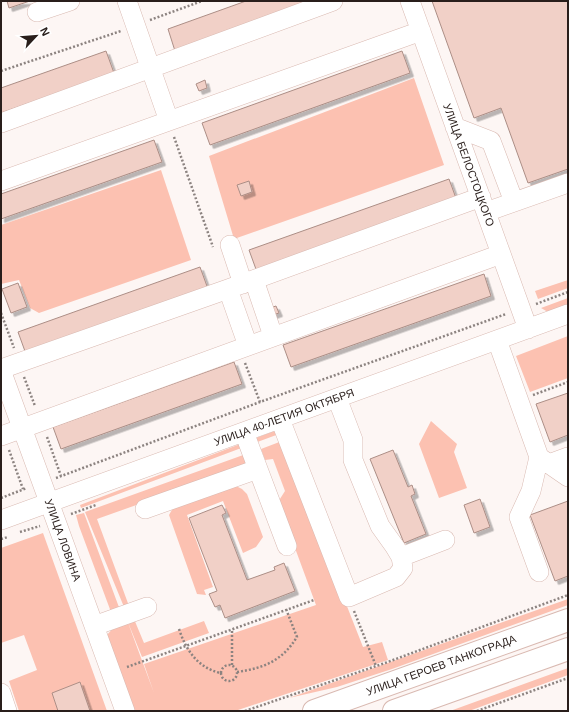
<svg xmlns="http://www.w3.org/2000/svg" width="569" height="712" viewBox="0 0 569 712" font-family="Arial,sans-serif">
	<defs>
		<filter id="shadow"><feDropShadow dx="3.5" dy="3.5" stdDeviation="0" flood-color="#0004"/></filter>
	</defs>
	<rect width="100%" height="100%" fill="#fdf6f4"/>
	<path fill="#fcc1b1" d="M414,78L444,165L234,239L209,156Z
		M161,170L191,260L39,313L30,308L19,280L1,284V225Z
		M568,280V288L538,299L535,291Z
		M568,298V305L548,312L541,308Z
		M568,336V378L530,392L516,356Z
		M431,421L457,444L454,452L467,488L439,498L419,444Z
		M277,430L279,434L81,508L80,505Z
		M282,441L363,647L382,642L388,660L235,711H134L106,636L116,625L127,620L154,693L144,664L316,605L278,502L285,491L273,459L265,460L261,449Z
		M246,454V466L97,519L129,606L124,607L85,512Z
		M234,485L242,489L247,494L263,537L256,547L243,553L223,501L187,515L213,587L204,590L206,595L197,594L169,515L173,508Z
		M84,513L120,610L111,612L79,526L76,515Z
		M43,533L107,711H19L9,681L37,670L24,635L1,643V548Z
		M568,599V605L392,669L337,687L289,698Z
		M134,619L144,643L204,621L209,633L142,657L127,620Z
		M568,668V675L469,711H450Z"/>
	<path fill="#f1d0c7" stroke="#ac8e86" filter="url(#shadow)" d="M7,1H30L9,8Z
		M246,1H315L175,51L168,29Z
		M432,1H568V169L528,183L501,108L474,118Z
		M106,51L114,73L1,113V88Z
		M402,51L410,73L210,145L202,123Z
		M205,80L207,88L199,91L196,84Z
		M154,140L162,162L1,219V194Z
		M449,179L457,201L257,272L249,250Z
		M249,181L252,192L241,196L237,185Z
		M200,267L208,289L26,354L18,332Z
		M484,274L491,296L291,367L283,345Z
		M18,283L27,307L11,313L2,289Z
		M276,306L279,313L273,315L270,308Z
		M234,362L242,384L61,449L53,427Z
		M568,393V435L550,442L536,404Z
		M393,450L408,487L412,485L415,494L411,496L426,534L404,543L370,459Z
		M480,499L490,527L474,533L464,505Z
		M568,501V576L555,581L530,515Z
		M222,505L226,513L222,515L247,580L275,570L274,567L284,563L295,591L225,618L220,605L215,607L209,594L217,591L189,518Z
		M80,682L90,711H58L52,693Z"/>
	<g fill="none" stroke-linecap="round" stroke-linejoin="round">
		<defs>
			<path id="minor" d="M127,1L169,121
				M410,1L528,329
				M37,12L70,1
				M1,123L333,1
				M455,127L491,141L514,202
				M1,181L421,31
				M486,212L568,183
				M230,245L243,284
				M254,280L273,336
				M228,289L248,346
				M497,340L539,457L531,491L519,517L539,572
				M1,369L228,289L481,197
				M1,370L125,711
				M280,419L349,597L396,577L403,568L401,557L395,547L380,526L353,460V440L337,398
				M244,432L287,546
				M1,436L501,254
				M539,457L568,477
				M549,464L568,457
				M145,509L258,469
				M1,520L568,314
				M401,557L445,540
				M94,626L147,607
				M1,693L7,711"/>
			<path id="major" d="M314,711L568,620
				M394,711L568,649"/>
		</defs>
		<use href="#minor" stroke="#d9b9b1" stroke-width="20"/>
		<use href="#major" stroke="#d9b9b1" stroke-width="24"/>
		<path stroke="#8c8380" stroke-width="2.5" stroke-dasharray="2 2" stroke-linecap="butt" d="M150,20L202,1
			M1,71L121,31
			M174,137L213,247
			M536,304L568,292
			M1,313L14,348
			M245,363L260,402
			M24,377L35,406
			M533,395L568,382
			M47,437L61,476
			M9,450L23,489
			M56,478L260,402L506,314
			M1,498L27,488
			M71,514L96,505
			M20,532L40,526
			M1,539L8,537
			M354,611L376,666
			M179,629C186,650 197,667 220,673
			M221 673a8 8 0 1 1 16 0a8 8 0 1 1-16 0Z
			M232,665V629
			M127,667L314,600
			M237,672C264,668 282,661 297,637L286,609
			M245,711L385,663L568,595
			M477,711L568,678"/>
		<use href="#minor" stroke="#fff" stroke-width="19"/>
		<use href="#major" stroke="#fff" stroke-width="22"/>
	</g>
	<g text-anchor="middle" stroke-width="3" stroke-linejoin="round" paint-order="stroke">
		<g font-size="11" fill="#291e1b" stroke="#fff">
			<text transform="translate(469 165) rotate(70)" y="4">УЛИЦА БЕЛОСТОЦКОГО</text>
			<text transform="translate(284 417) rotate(-20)" y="4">УЛИЦА 40-ЛЕТИЯ ОКТЯБРЯ</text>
			<text transform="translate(63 540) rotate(70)" y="4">УЛИЦА ЛОВИНА</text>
			<text transform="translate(441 665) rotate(-20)" y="4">УЛИЦА ГЕРОЕВ ТАНКОГРАДА</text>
		</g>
	</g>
	<rect width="569" height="712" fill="none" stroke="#291e1b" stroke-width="4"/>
	<g transform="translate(36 36) rotate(64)" stroke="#ffffff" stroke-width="3" paint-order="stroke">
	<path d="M0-3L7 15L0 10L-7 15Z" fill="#291e1b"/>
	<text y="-6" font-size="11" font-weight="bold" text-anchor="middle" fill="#291e1b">N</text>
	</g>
</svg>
